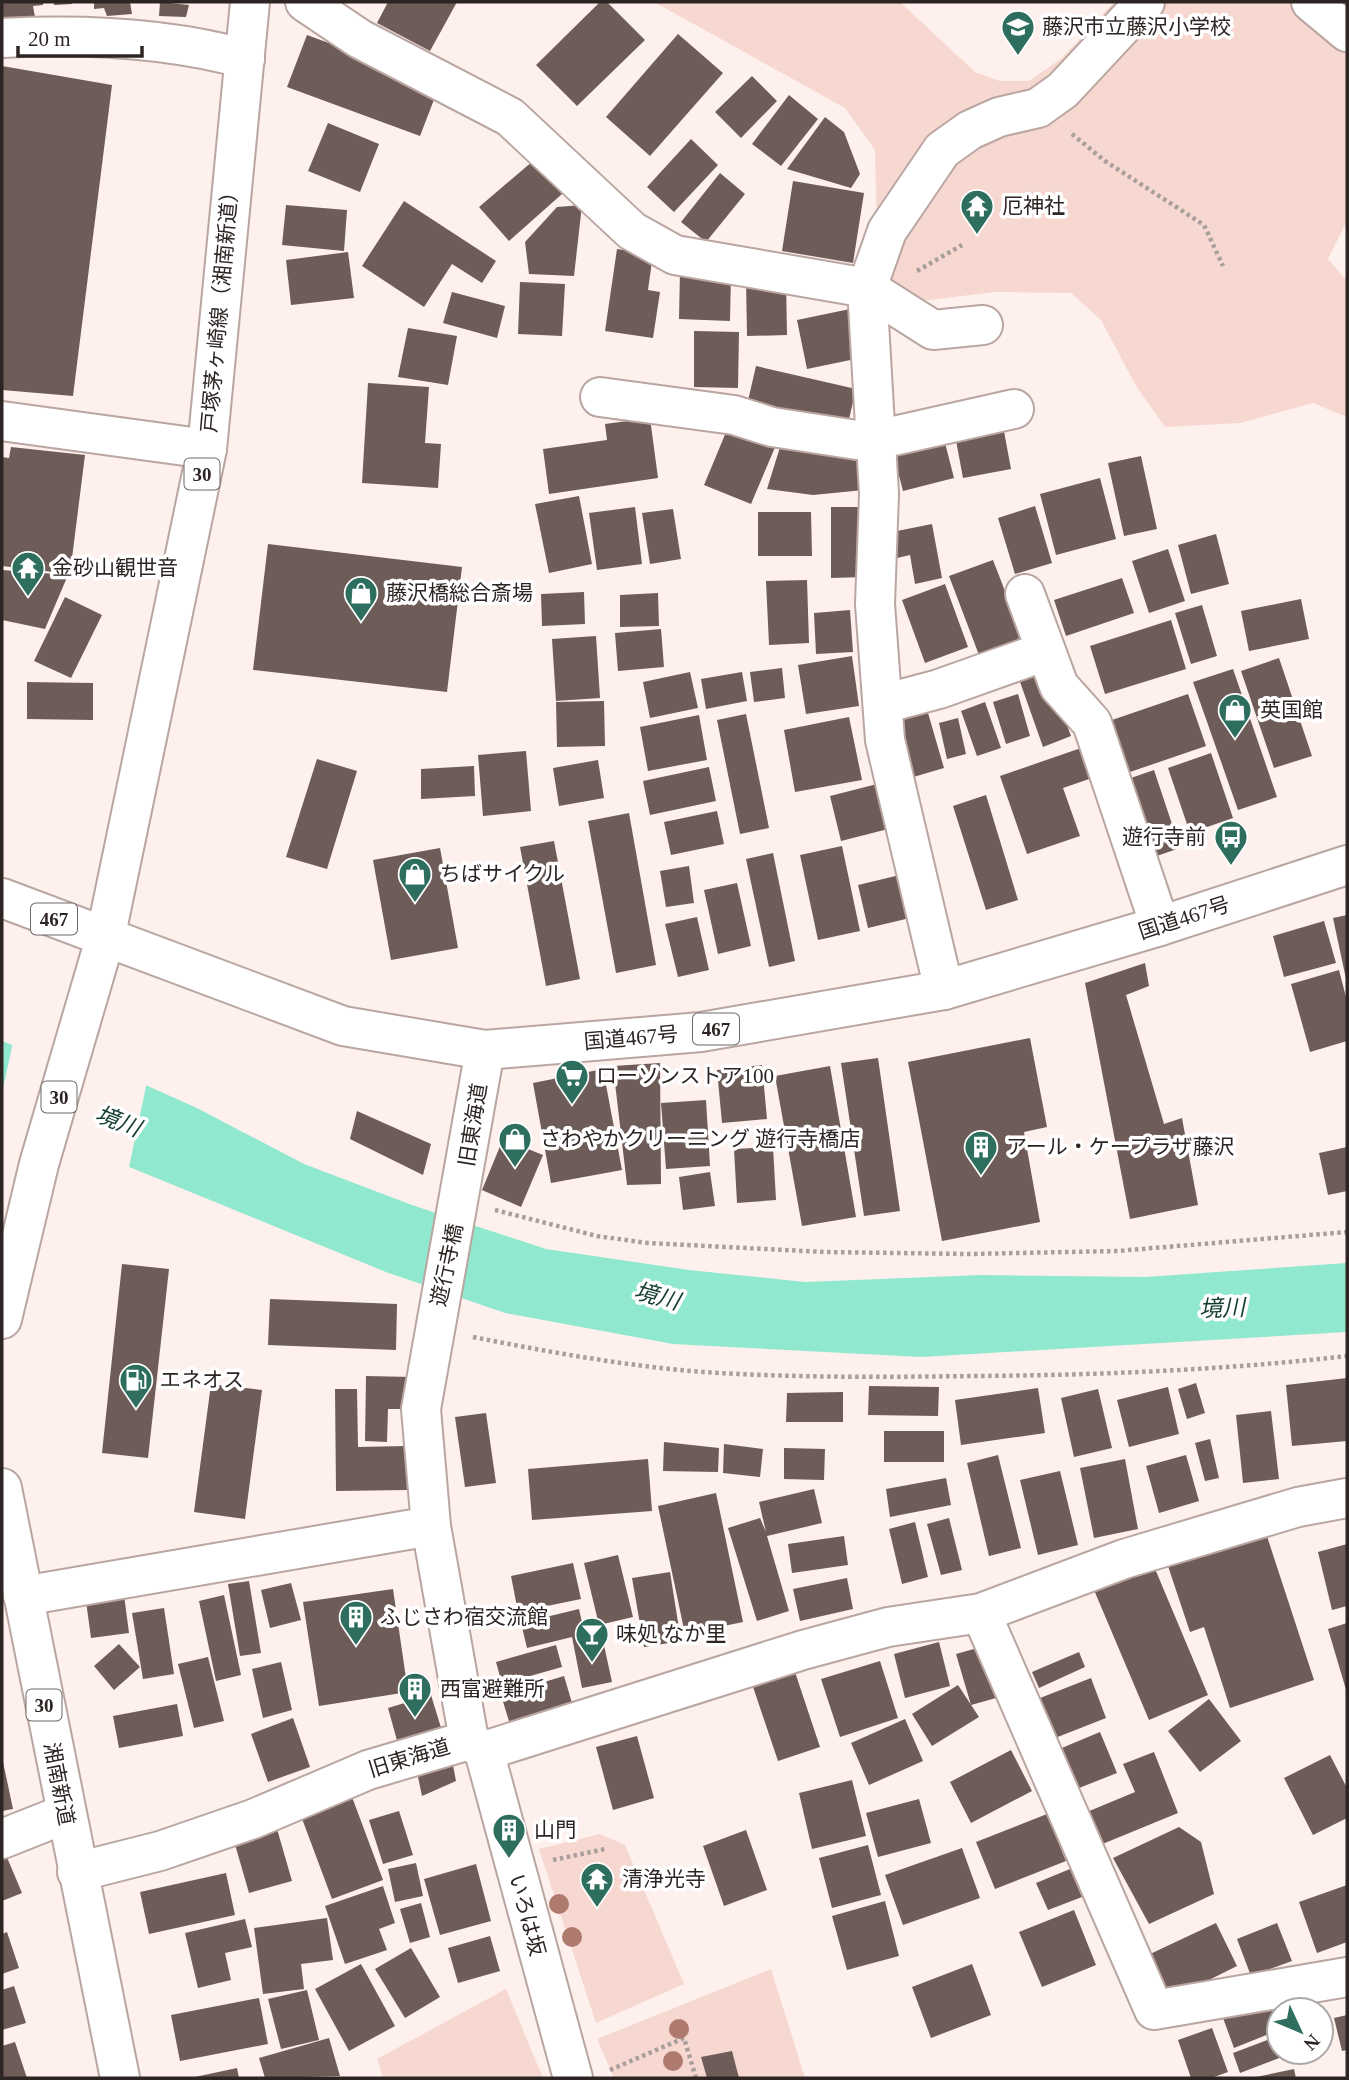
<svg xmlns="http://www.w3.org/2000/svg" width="1349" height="2080" viewBox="0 0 1349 2080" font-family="'Times New Roman','Noto Sans JP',serif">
	<rect width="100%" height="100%" fill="#fdf0ed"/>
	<path fill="#f7d8d1" d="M654,2H900L975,72L1000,81H1029L1061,59L1114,2H1335L1347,11V221L1328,259L1347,281V417L1313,403L1240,423L1165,427L1136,386L1101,320L1071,293L995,292L922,301L878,275L875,150L845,108Z
		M600,1834L625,1845L684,1984L596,2023L539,1849Z
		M771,1969L805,2078H614L597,2039Z
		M506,1989L543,2078H383L377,2059Z"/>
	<path fill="#90e8cf" d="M2,1041L55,1061L114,1071L197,1108L304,1164L412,1205L546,1249L689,1270L805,1282L981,1275L1145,1277L1347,1263V1332L922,1357L673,1344L505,1313L386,1272L2,1115Z"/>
	<path fill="#fdf0ed" d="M13,1042L56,1057L115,1067L147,1082L128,1172L2,1119V1093Z"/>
	<path fill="#6e5c58" d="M2,2H43V5L33,6L35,17H2Z
		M54,2H72V4L54,5Z
		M94,2H130L132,14L107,16L104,8L94,9Z
		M160,2L189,5L186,17L159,16Z
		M388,2H457L430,51L377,23Z
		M600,2H607L645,40L577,106L536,65Z
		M678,34L723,73L650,156L606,117Z
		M307,35L440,84L420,136L287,87Z
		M2,66L112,85L73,396L2,390Z
		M752,76L777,101L741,138L715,112Z
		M789,95L818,119L781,166L752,144Z
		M825,117L844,132L860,174L851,188L787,169Z
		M328,123L379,144L360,192L308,171Z
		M691,139L718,165L674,212L647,187Z
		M533,161L562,194L509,241L479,207Z
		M720,173L745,194L706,242L681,222Z
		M793,181L864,193L853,263L782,251Z
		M404,201L496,261L482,283L452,264L424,307L362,266Z
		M286,205L347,210L344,251L282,245Z
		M582,205L574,276L529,274L525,242L557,207Z
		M617,249L653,254L648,290L660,292L653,338L605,331Z
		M348,252L354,298L291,305L286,260Z
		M680,271L731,273L730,321L679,319Z
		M786,279L787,335L747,336L746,280Z
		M520,282L565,284L562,336L518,334Z
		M452,292L505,306L497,338L443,323Z
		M850,309L860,358L807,369L797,320Z
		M408,328L457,336L448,385L398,377Z
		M694,331L739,332L738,388L694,387Z
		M756,366L856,389L847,428L747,405Z
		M368,383L429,387L425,443L441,444L438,488L362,483Z
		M650,418L658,478L549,494L543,449L607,440L605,424Z
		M729,425L776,445L751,504L704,485Z
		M1003,426L1011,469L963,478L955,435Z
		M944,439L954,478L903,491L893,453Z
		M781,444L868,451L864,490L813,495L767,489Z
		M11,447L85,455L70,574L2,566V457L9,458Z
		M1141,456L1157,529L1124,536L1108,463Z
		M1100,478L1116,539L1056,555L1040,494Z
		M579,496L592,564L549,573L535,504Z
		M1035,506L1052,563L1015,574L998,518Z
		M635,507L642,564L597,570L589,513Z
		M831,507H865V577L831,578Z
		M673,509L681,559L650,564L642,513Z
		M758,512H811L812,556H758Z
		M932,524L942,578L915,584L910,555L897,558L892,532Z
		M1216,534L1229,584L1191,594L1178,545Z
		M268,544L462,567L447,692L253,670Z
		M1168,549L1185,601L1149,613L1132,561Z
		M993,560L1023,638L979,655L949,576Z
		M2,570L68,575L45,629L2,620Z
		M1122,578L1134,613L1066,636L1054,600Z
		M807,580L809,643L769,645L766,581Z
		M945,584L968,647L925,663L902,600Z
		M584,592L585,624L542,626L541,594Z
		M658,593L659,626L620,627V595Z
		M65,597L102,615L71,678L34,661Z
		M1301,599L1309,639L1249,651L1241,611Z
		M1202,605L1217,656L1191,664L1175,613Z
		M850,610L853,652L816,654L814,613Z
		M1171,620L1186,669L1105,694L1090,646Z
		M661,629L664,667L618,671L615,633Z
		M596,636L600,698L556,701L552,639Z
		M852,656L859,706L806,714L798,665Z
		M1279,658L1312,756L1274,768L1241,671Z
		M782,668L785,698L754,702L750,672Z
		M1046,669L1071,736L1043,747L1019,679Z
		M1233,669L1277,797L1238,810L1193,682Z
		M690,672L698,708L650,718L643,682Z
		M742,672L747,701L706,709L701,679Z
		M27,682L93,683V720L27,719Z
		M1018,694L1030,736L1006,744L993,702Z
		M1188,694L1206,746L1130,772L1112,720Z
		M604,701L605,746L557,747L556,702Z
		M985,702L1001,748L977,756L961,711Z
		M926,706L944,768L910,778L892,717Z
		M746,714L769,828L740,834L717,720Z
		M699,715L707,760L648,771L640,727Z
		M849,717L862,780L795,792L784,730Z
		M958,718L966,754L947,759L939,723Z
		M1081,748L1092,778L1063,788L1080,836L1027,854L1000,776Z
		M526,751L531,811L483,816L478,755Z
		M1211,753L1233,818L1190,833L1168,768Z
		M317,759L357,771L327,869L286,857Z
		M598,760L604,798L559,806L553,768Z
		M474,766L475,796L421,799V769Z
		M709,767L716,801L650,815L643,781Z
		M1154,770L1180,848L1151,858L1125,780Z
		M885,782L896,827L841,841L830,796Z
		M986,795L1018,900L986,910L953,806Z
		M717,811L724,844L671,855L664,822Z
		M629,813L656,965L616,973L588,821Z
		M554,841L580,979L546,986L520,847Z
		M842,846L860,931L818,940L800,855Z
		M440,848L458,948L391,960L373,860Z
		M773,853L795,961L769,967L746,859Z
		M689,866L694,903L666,907L660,871Z
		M904,874L914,917L868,928L858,885Z
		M737,883L751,946L718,954L704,890Z
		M1347,915V979H1346L1333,918Z
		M697,917L709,970L678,977L665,924Z
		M1324,921L1336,963L1284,977L1273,936Z
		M1145,963L1149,986L1126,995L1164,1124L1182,1118L1198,1205L1130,1219L1085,983Z
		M1339,970L1347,1001V1041L1310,1052L1291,984Z
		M1030,1038L1047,1127L1024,1132L1040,1222L942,1241L908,1062Z
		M878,1058L900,1211L864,1216L841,1063Z
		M660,1063L661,1184L627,1185L613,1066Z
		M762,1065L767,1119L722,1123L717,1070Z
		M830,1066L856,1217L802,1226L775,1076Z
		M603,1069L622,1170L551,1183L533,1083Z
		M706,1100L710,1166L666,1169L661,1103Z
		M357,1111L431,1144L423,1175L350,1139Z
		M503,1139L543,1155L521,1207L482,1190Z
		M773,1147L776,1200L737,1203L734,1149Z
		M1347,1147V1191L1328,1195L1319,1153Z
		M710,1172L715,1206L683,1210L679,1177Z
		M122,1264L169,1269L148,1458L102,1453Z
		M270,1299L397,1304L396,1350L268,1345Z
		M366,1376L412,1377V1409H388L387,1442L365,1441Z
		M1347,1378V1441L1292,1446L1286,1385Z
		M1196,1383L1205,1413L1187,1419L1178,1389Z
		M211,1384L262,1390L245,1519L194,1512Z
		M869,1386L939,1387L938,1416L868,1415Z
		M1168,1387L1179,1434L1129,1447L1117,1400Z
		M1038,1388L1045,1433L961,1445L955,1400Z
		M335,1389H357L358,1447L406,1446L407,1490L336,1491Z
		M1098,1389L1112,1448L1074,1457L1061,1398Z
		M843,1392V1422H786L787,1393Z
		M1271,1411L1279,1479L1243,1483L1236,1415Z
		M486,1413L496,1483L465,1487L455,1417Z
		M884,1431H944V1462H884Z
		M1210,1439L1219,1478L1205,1481L1195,1443Z
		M664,1442L719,1448L718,1472L663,1471Z
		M724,1444L763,1449L760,1477L723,1473Z
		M784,1448L825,1449L824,1480L784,1479Z
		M998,1455L1021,1548L989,1556L967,1463Z
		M1186,1455L1199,1501L1159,1513L1146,1466Z
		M648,1459L652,1511L532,1520L528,1469Z
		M1125,1459L1138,1529L1094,1538L1080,1468Z
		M1060,1471L1078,1545L1038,1555L1020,1480Z
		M946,1478L951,1505L890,1517L886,1489Z
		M814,1489L822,1523L767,1536L789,1611L757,1621L728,1528L760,1518L766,1532L759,1502Z
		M716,1493L743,1622L685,1634L658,1506Z
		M949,1518L962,1570L941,1575L927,1524Z
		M915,1522L928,1577L902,1584L889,1529Z
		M1263,1524L1314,1680L1230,1708L1204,1627L1190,1632L1165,1557Z
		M844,1536L848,1565L792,1573L788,1544Z
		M1347,1544V1606L1332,1610L1318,1552Z
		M618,1555L633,1617L599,1625L584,1563Z
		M573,1563L581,1599L518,1612L511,1576Z
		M1153,1564L1208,1695L1149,1720L1094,1590Z
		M670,1572L681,1641L644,1647L632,1578Z
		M847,1578L853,1609L800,1621L793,1589Z
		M249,1581L261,1653L240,1656L228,1584Z
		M291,1583L301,1620L270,1628L261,1590Z
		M393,1589L408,1692L319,1706L303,1602Z
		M124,1595L129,1633L91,1638L86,1601Z
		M224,1595L241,1675L216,1681L199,1601Z
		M164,1608L174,1674L143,1679L132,1613Z
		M579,1609L584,1631L600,1627L612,1682L582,1688L572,1637L527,1648L521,1623Z
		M1347,1623V1693L1328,1629Z
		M939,1642L950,1686L905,1698L894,1654Z
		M119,1644L140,1667L114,1690L94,1666Z
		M556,1645L562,1667L502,1684L496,1662Z
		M981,1647L996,1698L971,1705L956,1654Z
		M1079,1652L1085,1667L1039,1688L1032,1672Z
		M208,1657L224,1721L194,1728L178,1664Z
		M880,1661L898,1718L840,1737L821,1679Z
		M281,1662L292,1710L263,1718L252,1669Z
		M793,1666L820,1747L778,1761L751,1681Z
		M564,1676L575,1713L512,1731L501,1695Z
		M1091,1678L1106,1718L1050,1740L1035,1700Z
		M958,1685L979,1717L932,1746L912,1714Z
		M431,1695L442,1731L398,1744L388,1708Z
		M1209,1699L1241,1741L1200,1772L1168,1731Z
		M177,1704L183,1736L119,1748L113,1716Z
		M293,1718L310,1767L268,1782L251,1734Z
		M905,1719L923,1761L869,1785L851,1743Z
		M1100,1732L1117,1773L1074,1790L1057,1750Z
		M637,1736L654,1798L613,1810L596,1747Z
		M1011,1750L1032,1791L971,1823L950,1782Z
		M1154,1752L1178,1813L1100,1845L1087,1812L1135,1792L1123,1764Z
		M1330,1755L1347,1788V1818L1313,1835L1284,1778Z
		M2,1757L13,1809L2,1811Z
		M452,1760L456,1781L422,1796L417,1772Z
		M852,1780L866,1836L812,1849L799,1793Z
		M352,1797L383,1880L332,1899L301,1816Z
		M919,1799L931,1843L878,1857L866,1813Z
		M399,1811L413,1855L383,1864L369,1820Z
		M1047,1814L1066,1861L995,1889L976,1842Z
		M1179,1827L1201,1842L1214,1894L1149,1924L1113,1858Z
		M277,1829L292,1881L249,1893L234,1841Z
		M746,1830L767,1890L724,1906L703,1846Z
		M868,1845L881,1895L832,1908L819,1858Z
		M962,1848L980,1898L903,1925L885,1875Z
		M6,1855L22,1893L2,1901V1857Z
		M416,1863L423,1896L395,1902L388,1869Z
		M476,1864L491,1921L440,1935L424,1879Z
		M1070,1869L1082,1897L1048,1910L1036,1883Z
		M226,1873L235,1915L149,1934L140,1892Z
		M1347,1885V1942L1317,1953L1299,1902Z
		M383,1886L395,1923L379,1929L387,1950L345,1964L325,1906Z
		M885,1901L899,1956L847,1970L832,1916Z
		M421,1903L430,1937L410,1943L400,1909Z
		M1074,1910L1096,1965L1042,1987L1019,1932Z
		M327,1918L333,1960L301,1964L304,1989L263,1994L254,1928Z
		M245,1919L252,1947L225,1953L231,1980L198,1988L185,1933Z
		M1216,1923L1237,1966L1169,2000L1148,1955Z
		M1277,1923L1292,1961L1251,1976L1237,1939Z
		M7,1932L19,1968L2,1974V1934Z
		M490,1936L500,1971L458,1983L448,1948Z
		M411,1948L440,1997L405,2018L375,1969Z
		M361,1964L395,2026L349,2051L315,1989Z
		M972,1964L991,2015L931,2038L912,1987Z
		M14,1986L26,2023L2,2030V1990Z
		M307,1990L319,2040L281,2049L268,1999Z
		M259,1998L268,2044L180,2061L171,2015Z
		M1274,1998L1279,2013V2030L1234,2048L1223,2018Z
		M1347,2015V2050L1342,2051L1334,2018Z
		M1212,2028L1228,2072L1211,2078H1191L1178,2040Z
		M1275,2037L1282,2057L1240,2073L1233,2053Z
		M329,2038L340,2076L265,2078L259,2058Z
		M15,2042L27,2078H2V2046Z
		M732,2051L739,2078H707L701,2057Z
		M237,2068L239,2078H195V2077Z
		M1294,2069L1296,2078H1256V2077Z"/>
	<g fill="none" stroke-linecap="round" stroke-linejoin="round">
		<defs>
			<path id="minor" d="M305,2L360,39L510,117L632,231L675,255L867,288L933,330L983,325
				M1311,2L1347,32
				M2,38C83,34 166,37 245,59
				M600,397L734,415L772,427L857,440H876L1014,409
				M2,421L207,449
				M1025,594L1059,686L1092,723L1160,926
				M883,704L939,689L1046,651
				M944,990L885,740L875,604L879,494L867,288L887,231L942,150L970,130L999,117L1038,108L1063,90L1145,2
				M23,1596L431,1526
				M981,1613L1154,2010L1347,1977
				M469,1740L484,1751L803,1650L888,1627L981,1613L1124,1559L1298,1507L1347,1498
				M469,1740L431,1526L421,1409L485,1050
				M484,1751L573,2078
				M2,1839L65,1814
				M77,1872L160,1851L253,1819L368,1770L469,1740"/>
			<path id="major" d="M2,1319L39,1164L105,939L207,449L250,2
				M2,1488L120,2078"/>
			<path id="highway" d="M2,898L343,1026L485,1050L701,1032L944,990L1160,926L1347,865"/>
		</defs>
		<use href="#minor" stroke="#baa6a1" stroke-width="42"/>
		<use href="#major" stroke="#baa6a1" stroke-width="42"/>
		<use href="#highway" stroke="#baa6a1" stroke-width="42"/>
		<path stroke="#a99e9b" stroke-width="4.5" stroke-dasharray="3.5 3.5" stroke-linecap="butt" d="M1072,134L1105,161L1204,225L1223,266
			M917,271L962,245
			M495,1210L597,1236L648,1243L824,1252L968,1254L1117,1251L1347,1232
			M473,1337C549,1352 626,1366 703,1372C795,1378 886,1377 978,1376C1102,1375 1224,1370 1347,1356
			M553,1860L605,1849
			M610,2070L684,2038L696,2078"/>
		<use href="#minor" stroke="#fff" stroke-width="38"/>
		<use href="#major" stroke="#fff" stroke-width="38"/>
		<use href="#highway" stroke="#fff" stroke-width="38"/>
	</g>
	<g fill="#af7a6e">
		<circle cx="559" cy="1904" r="10"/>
		<circle cx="572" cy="1937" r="10"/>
		<circle cx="679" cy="2029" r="10"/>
		<circle cx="673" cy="2061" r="10"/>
	</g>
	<defs>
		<symbol id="school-pin" viewBox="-11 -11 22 30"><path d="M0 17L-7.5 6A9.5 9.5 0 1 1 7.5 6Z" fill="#2d6e5e" stroke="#fff"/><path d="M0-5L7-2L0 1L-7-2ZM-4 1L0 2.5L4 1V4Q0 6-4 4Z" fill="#fff"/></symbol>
		<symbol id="temple-pin" viewBox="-11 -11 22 30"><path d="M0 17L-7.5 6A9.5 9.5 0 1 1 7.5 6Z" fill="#2d6e5e" stroke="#fff"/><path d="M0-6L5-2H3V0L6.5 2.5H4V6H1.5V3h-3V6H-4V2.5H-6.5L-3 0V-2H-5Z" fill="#fff"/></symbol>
		<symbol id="shop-pin" viewBox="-11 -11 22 30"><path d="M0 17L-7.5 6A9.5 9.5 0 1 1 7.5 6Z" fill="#2d6e5e" stroke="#fff"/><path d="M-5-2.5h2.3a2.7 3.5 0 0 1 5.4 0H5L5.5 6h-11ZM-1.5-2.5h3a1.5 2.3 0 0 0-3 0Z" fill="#fff"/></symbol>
		<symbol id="bus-pin" viewBox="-11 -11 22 30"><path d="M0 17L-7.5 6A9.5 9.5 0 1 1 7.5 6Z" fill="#2d6e5e" stroke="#fff"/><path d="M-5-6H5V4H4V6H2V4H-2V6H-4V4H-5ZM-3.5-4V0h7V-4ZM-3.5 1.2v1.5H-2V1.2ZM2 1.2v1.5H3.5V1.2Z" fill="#fff"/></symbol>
		<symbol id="supermarket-pin" viewBox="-11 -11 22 30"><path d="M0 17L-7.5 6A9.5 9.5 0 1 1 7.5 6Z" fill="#2d6e5e" stroke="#fff"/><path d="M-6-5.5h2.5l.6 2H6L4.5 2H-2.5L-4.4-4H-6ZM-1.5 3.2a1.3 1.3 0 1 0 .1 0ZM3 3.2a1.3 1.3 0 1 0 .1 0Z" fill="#fff"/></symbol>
		<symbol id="building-pin" viewBox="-11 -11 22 30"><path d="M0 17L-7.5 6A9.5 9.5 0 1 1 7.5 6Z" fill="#2d6e5e" stroke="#fff"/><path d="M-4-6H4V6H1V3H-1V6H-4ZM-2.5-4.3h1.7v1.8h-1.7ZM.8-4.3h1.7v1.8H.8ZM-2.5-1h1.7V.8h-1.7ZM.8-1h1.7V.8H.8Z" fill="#fff"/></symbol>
		<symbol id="fuel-pin" viewBox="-11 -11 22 30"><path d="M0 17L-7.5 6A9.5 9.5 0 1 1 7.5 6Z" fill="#2d6e5e" stroke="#fff"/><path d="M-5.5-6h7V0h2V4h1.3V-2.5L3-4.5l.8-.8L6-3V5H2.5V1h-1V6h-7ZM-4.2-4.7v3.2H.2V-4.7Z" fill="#fff"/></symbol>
		<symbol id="bar-pin" viewBox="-11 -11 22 30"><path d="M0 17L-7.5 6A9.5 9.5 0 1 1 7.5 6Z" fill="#2d6e5e" stroke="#fff"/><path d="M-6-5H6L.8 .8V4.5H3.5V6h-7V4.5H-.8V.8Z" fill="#fff"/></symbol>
	</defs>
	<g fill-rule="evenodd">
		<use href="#school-pin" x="999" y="8" width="38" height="52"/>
		<use href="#temple-pin" x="958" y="187" width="38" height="52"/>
		<use href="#temple-pin" x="9" y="549" width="38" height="52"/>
		<use href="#shop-pin" x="342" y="574" width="38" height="52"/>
		<use href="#shop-pin" x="1216" y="691" width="38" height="52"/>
		<use href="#bus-pin" x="1212" y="818" width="38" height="52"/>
		<use href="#shop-pin" x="396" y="855" width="38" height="52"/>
		<use href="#supermarket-pin" x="553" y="1057" width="38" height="52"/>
		<use href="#shop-pin" x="496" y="1120" width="38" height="52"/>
		<use href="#building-pin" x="962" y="1128" width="38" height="52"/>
		<use href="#fuel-pin" x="117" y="1361" width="38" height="52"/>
		<use href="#building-pin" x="337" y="1598" width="38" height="52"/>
		<use href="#bar-pin" x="573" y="1615" width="38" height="52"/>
		<use href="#building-pin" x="396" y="1670" width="38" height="52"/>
		<use href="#building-pin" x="490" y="1811" width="38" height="52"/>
		<use href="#temple-pin" x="578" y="1860" width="38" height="52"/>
	</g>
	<g text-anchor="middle" stroke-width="7" stroke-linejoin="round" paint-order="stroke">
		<g fill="#fff" stroke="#6c6665" stroke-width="2">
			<rect x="184.5" y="458.5" width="35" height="31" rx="5"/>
			<rect x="31" y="903.5" width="46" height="31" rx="5"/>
			<rect x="693" y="1013.5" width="46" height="31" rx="5"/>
			<rect x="41.5" y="1081.5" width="35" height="31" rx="5"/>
			<rect x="26.5" y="1689.5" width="35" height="31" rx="5"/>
		</g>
		<g font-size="19" font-weight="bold" fill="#2d2523">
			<text x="202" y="481">30</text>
			<text x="54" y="926">467</text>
			<text x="716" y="1036">467</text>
			<text x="59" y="1104">30</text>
			<text x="44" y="1712">30</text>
		</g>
		<g font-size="21" fill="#2d2523" stroke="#fff" text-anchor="start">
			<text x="1042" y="34">藤沢市立藤沢小学校</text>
			<text x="1002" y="213">厄神社</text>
			<text x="52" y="575">金砂山観世音</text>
			<text x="386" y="600">藤沢橋総合斎場</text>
			<text x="1260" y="717">英国館</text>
			<text x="1206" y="844" text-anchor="end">遊行寺前</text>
			<text x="440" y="881">ちばサイクル</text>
			<text x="596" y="1083">ローソンストア100</text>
			<text x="540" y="1146">さわやかクリーニング 遊行寺橋店</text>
			<text x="1006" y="1154">アール・ケープラザ藤沢</text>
			<text x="160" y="1387">エネオス</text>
			<text x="380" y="1624">ふじさわ宿交流館</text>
			<text x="616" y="1641">味処 なか里</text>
			<text x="440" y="1696">西富避難所</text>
			<text x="534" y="1837">山門</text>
			<text x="622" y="1886">清浄光寺</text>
		</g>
		<g font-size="21" fill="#2d2523" stroke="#fff">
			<text transform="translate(220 307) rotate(-85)" y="7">戸塚茅ヶ崎線（湘南新道）</text>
			<text transform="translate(1184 918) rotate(-18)" y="7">国道467号</text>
			<text transform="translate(631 1038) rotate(-5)" y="7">国道467号</text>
			<text transform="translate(473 1125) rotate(-81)" y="7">旧東海道</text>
			<text transform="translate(447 1265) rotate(-78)" y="7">遊行寺橋</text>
			<text transform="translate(409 1758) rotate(-17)" y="7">旧東海道</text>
			<text transform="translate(59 1784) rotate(79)" y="7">湘南新道</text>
			<text transform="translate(527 1915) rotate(75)" y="7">いろは坂</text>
		</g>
		<g font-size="23" font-style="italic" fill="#143d33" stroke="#fff">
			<text transform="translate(118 1121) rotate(21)" y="8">境川</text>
			<text transform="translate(657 1296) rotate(15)" y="8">境川</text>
			<text transform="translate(1222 1308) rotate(-2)" y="8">境川</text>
		</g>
	</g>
	<rect width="1349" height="2080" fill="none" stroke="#2d2523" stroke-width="7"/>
	<g transform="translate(1300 2031) rotate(134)"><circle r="33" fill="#ffffff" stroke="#aba8a7" stroke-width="2"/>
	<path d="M0-5L12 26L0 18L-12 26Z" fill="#2d6e5e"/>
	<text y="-10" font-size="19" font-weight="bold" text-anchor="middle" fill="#2d2523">N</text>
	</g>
	<path d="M18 46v10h124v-10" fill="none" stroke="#2d2523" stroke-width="3.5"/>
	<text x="28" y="46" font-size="21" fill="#2d2523" stroke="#ffffff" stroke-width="5" paint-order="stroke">20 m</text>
</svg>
